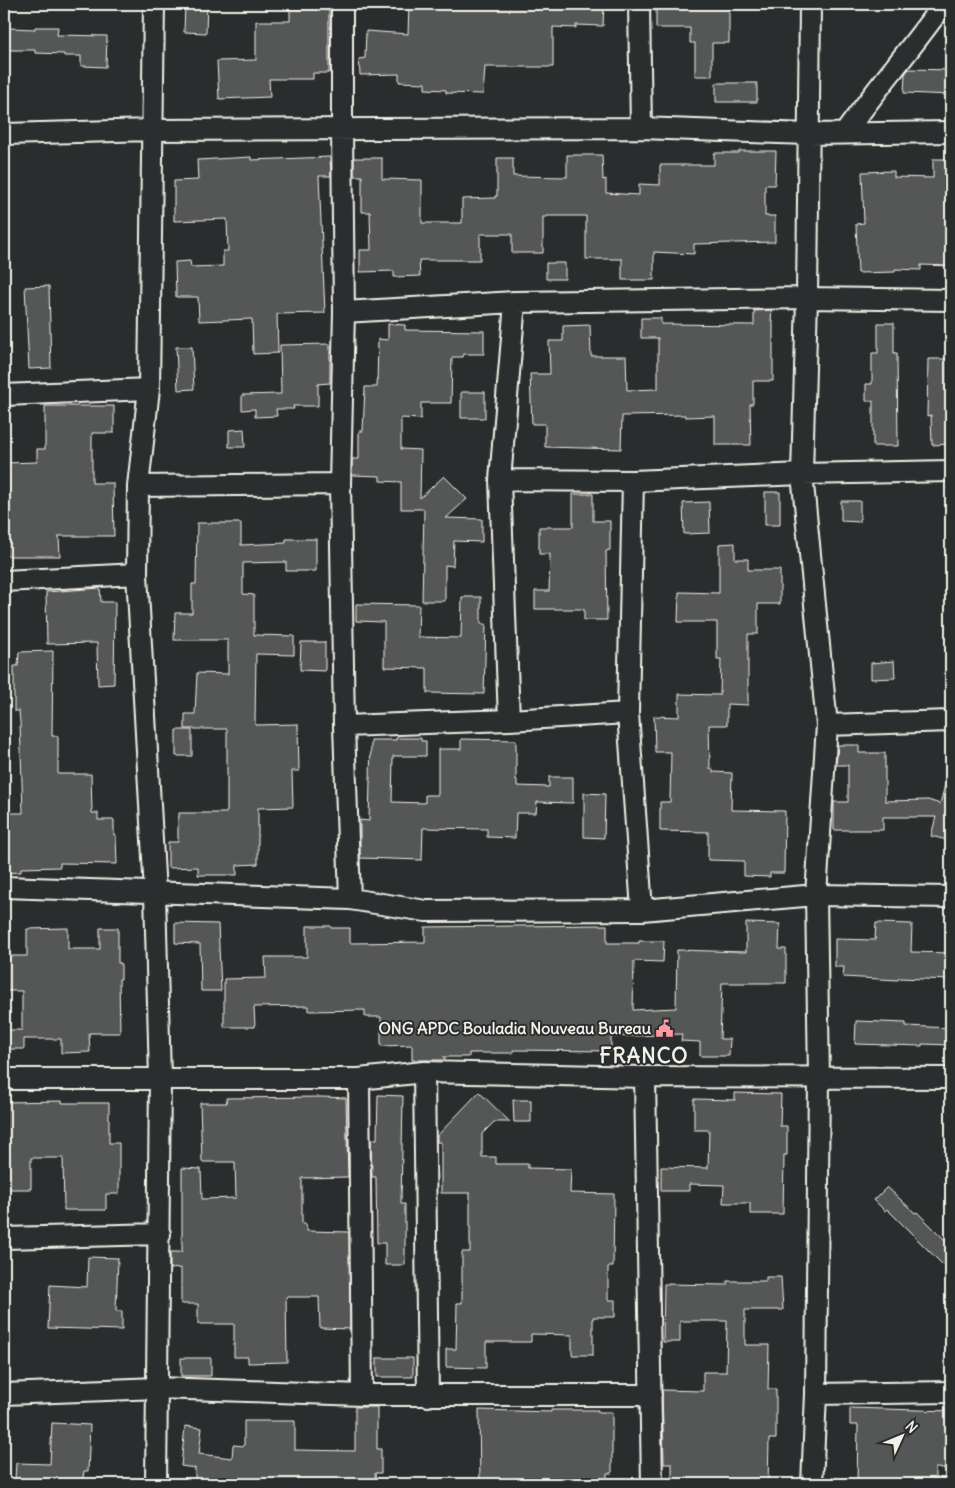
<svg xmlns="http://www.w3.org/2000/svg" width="955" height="1488" viewBox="0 0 955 1488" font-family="Delius,sans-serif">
	<rect width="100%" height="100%" fill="#2a2d2e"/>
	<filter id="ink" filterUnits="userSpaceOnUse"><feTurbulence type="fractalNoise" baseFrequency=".02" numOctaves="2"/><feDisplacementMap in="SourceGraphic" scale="10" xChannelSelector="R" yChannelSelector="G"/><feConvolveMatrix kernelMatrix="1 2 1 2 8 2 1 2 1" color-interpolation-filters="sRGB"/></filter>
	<g filter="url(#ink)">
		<path fill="#555756" stroke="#f4f1e8" d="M185,4H207L206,33L184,32Z
			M409,4H604L603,26L576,25V28L553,27V67H485L483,94L446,93V90L425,89V83L399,82V74L360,75L359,59L365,58L366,31L408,34Z
			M656,4H729V43H712V76H695V43H690V28H656Z
			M290,9L329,10V73H313V79H269L270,97L219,99L217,61L256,60V21H290Z
			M35,27H58L57,35L107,36L106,67L81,66V56H64V54L35,53V50H9V28L35,29Z
			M909,69L951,70V95L904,93L905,74Z
			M716,83H757V102H716Z
			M739,151H776L775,185H765V216H775V242L694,244V254L654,252V280H622V259H586V216H547V217H543V253H512V234H480V260H419L420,276L394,277V271L360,272V250H371L370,212H362V176H354V158H382V179L422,180V223H462V199L495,198V196H497V158H513V176L567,177V155H602L603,180L606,179V193L639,195V184L660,185V165H714V153H739Z
			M251,157V160L330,157L331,176H319L325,313L277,314L278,353L253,354L252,319L199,321L198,297H176L175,262L190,261L191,267L223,266V251H228L227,219L174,221V181L198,180L197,160Z
			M933,159H951V266L921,265V270L895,269V272L858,273L856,224L864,223L862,172L894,171V177L933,178Z
			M546,263H565V279H546Z
			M49,286L51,368L29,369L25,287Z
			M772,310L771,321H773V381H753V404H750L751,445H715V416L685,417V415L622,416L621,449L545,447V424H532L530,374H550L549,341H563V326L590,325L591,356H626L627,390L658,389V338H641V318H661V324L754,325V311Z
			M878,323H894V353H897L898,446H873V401H866V384H872V353H878Z
			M388,324L405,325V330L484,331V354H464L463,357H452L451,403H421V419L401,418V449L421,450L420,498L444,476L467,499L446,518L482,519V542L454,541L453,566L445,565V601H422L424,509H401V482L380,481V476L352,475V459H359V431H363L365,387H377L378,339L388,340Z
			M330,344V383L318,384V406H293L294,409H276L277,416L255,417V409L242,410V395L281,394L280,345Z
			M176,347H192L194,389L178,390Z
			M928,359H951V444L932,445L931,415L927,416Z
			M461,392H485V418H461Z
			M45,406H114V433H92V483H113L114,536H59L60,556H6V553H4L5,463L37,462V449H45Z
			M244,429L245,447H229V430Z
			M765,492H780V525H765Z
			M573,494H593V521H610V550L606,551L607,620H584V609H535V591H549L550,554H539V527H573Z
			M841,501H860V522L841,521Z
			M709,502L710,533L684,534L683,503Z
			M197,523H241V545L286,543V539H316V571H286V562L243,563V594L254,595V635L294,636V655L256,654L255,725L298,724L299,771H292L293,807L258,808V864L237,865V875H198V867L168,868V842H178V818H179V813H226L227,811V729H185V714H195L197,673L228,674V640H174L175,613H192V584H196Z
			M735,543V559H748V570H780V604H758V634H748V705L727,704V725H709L710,769H713V772L732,773L731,810L785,811L784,873H770V877L744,876V861L708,860V832L660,831V802H670L671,752H655L654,716L679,717V694L720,695L721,659H717V622H678L679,592L719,593V544Z
			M100,588L101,602H115L114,684L98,685L97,643L47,644L46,592Z
			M462,597H481V624H486L484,694L427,693V668L384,667V622L356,621V604L419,605L418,637L461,638Z
			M301,642H325V671L300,670Z
			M53,651L52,736H58V774H91L92,813H98V820H114V835H116L117,864L60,863V867L21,868V872L4,873V813H23L20,722L19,711H14V666H18L19,652Z
			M894,661L895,678L871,679V663Z
			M176,730H192V756H176Z
			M396,738H421V741H426V756H393L392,802L425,803V795H438V749H461V739L516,740V780H517V786L549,787V777H573V803L537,802L536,813H516L515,838L487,837V829L423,828L422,860L360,858V820L369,821L371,740H396Z
			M838,745H859V753H885V801L928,800L940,804L946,781H951V841L931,836L936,817H883V830H834V802H848V765H836Z
			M584,793L605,794L604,838L584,837Z
			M175,923L218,924L221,991H201L200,944L175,943Z
			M746,923L780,924L779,949H786V983H722L720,1039H730L729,1056H700V1042L681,1041L682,1034L611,1037V1051L513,1050V1053H469V1057H443L446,1060H412V1045L381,1046V1017H365V1010L309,1011V1006L254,1007L255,1027H224V979L266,978L265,957H307V926H331V928H350V943L425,942V927L607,925V943H639V941H664L663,962L634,961L633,1010L676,1008L677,950L746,952Z
			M876,923L912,924L911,952L951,953V980L899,978L898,980L843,977L844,967H835V939L875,940Z
			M68,928V949H100V928H118V963H121V979H119L120,1033H89L90,1052L61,1053V1039H24V1049H4V1030H22V991H4V956H27V929Z
			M856,1021L906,1023V1026L951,1028V1045L922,1044V1046L855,1044Z
			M479,1092L510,1122H494L482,1134V1157H496V1164H528V1168L571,1169L570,1193L614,1194L613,1267H608V1300H615V1317H593V1355H572V1335L531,1334V1342H486V1368L446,1367V1349H456L457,1303H462V1252H470V1193H441V1142H437V1136Z
			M735,1093L781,1094L780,1126H787V1155H784L783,1214H750V1203H723L724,1185L689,1184V1191H661V1167L708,1168L709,1130H694V1099L735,1100Z
			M378,1095L403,1096L401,1204H405V1265H385V1243H377L376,1177H372L371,1139H377Z
			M322,1097L346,1098L348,1177L302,1178V1224H306L307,1231L349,1232L350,1329L320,1328L319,1297H286L287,1362L248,1363V1357H234V1324H198V1304H181V1268L170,1269V1252H182V1168L201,1169L202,1199L236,1198L235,1162H202L200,1103H227L226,1098Z
			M513,1100H531V1122H514Z
			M62,1101V1103H109V1143H119V1194H106V1210H64L63,1158H31V1189H6L4,1102Z
			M887,1187L915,1213L917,1212L951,1246V1273L887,1209L885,1211L874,1200Z
			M88,1257L118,1258L116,1311H122V1330L48,1328L50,1285L87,1287Z
			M766,1277H781L783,1310H745V1345H769L768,1389H776V1439H769L768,1484H672V1464H664L662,1390L703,1391V1372H726L727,1321H680V1342H663L664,1284L727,1285V1281H766Z
			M181,1358H211V1376H181Z
			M377,1358H413V1377H377Z
			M355,1407H377V1449H381V1473H375L376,1484H195V1468L181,1466L185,1426L202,1428L199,1454L232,1458L233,1445L244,1446V1421H295V1450L355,1451Z
			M850,1408L951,1411V1469L935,1468V1484H857L858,1425H850Z
			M479,1410L551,1412V1410H598V1412H612V1473H607V1484H480Z
			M52,1423L90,1425L88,1471H84L82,1484H54V1483L15,1480L16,1463L50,1464Z"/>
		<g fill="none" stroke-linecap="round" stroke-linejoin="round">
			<defs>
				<path id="minor" d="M154,4L149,389L138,486L137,574L155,893L160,1078L156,1484
					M342,4V130L344,312L340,484L344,726L350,899
					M639,4L641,128
					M810,4L807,298L802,474L827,725L816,895L819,1077L816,1394L812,1484
					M845,133C876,89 912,48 943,4
					M4,134L152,130L641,128L808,134L951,132
					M344,312L515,302L807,298L951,300
					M4,395L149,389
					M500,480L633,481L802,474L951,471
					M633,481L628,713L642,910
					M138,486L340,484
					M4,581L137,574
					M509,720L500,480L515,302
					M827,725L951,721
					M344,726L509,720L628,713
					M4,887L350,899L426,911L642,910L816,895L951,897
					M424,1072L428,1396
					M645,1077L652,1484
					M4,1079H359L424,1072L645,1077L951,1078
					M359,1079L362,1395
					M4,1238L160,1234
					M4,1394L158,1388L362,1395H651
					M816,1394L951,1392"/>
			</defs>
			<use href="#minor" stroke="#f4f1e8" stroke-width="24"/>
			<use href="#minor" stroke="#2a2d2e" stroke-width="20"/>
		</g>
	</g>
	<defs>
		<symbol id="civic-bare" viewBox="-9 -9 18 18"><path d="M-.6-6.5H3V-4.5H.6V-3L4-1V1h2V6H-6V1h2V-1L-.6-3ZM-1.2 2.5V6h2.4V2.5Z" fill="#ff9aa2" stroke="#2a2d2e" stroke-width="2.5" paint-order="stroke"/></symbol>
	</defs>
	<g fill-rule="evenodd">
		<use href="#civic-bare" x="652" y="1016" width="25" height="25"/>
	</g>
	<g text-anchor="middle" stroke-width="4" stroke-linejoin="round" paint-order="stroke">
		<g font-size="16" font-weight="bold" fill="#f4f1e8" stroke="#2a2d2e" text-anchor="end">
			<text x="651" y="1034">ONG APDC Bouladia Nouveau Bureau</text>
		</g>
		<g font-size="21" font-weight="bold" letter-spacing="1" fill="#f4f1e8" stroke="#2a2d2e">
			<text x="644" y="1063">FRANCO</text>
		</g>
	</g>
	<rect width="955" height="1488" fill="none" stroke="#2a2d2e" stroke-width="20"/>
	<rect x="10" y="10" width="935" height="1468" fill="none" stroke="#f4f1e8" stroke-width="2" filter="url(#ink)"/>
	<g transform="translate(902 1436) rotate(46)" stroke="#2a2d2e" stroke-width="4" paint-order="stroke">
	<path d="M0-4L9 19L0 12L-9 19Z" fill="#f4f1e8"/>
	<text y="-8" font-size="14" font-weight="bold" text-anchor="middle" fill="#f4f1e8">N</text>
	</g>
</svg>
